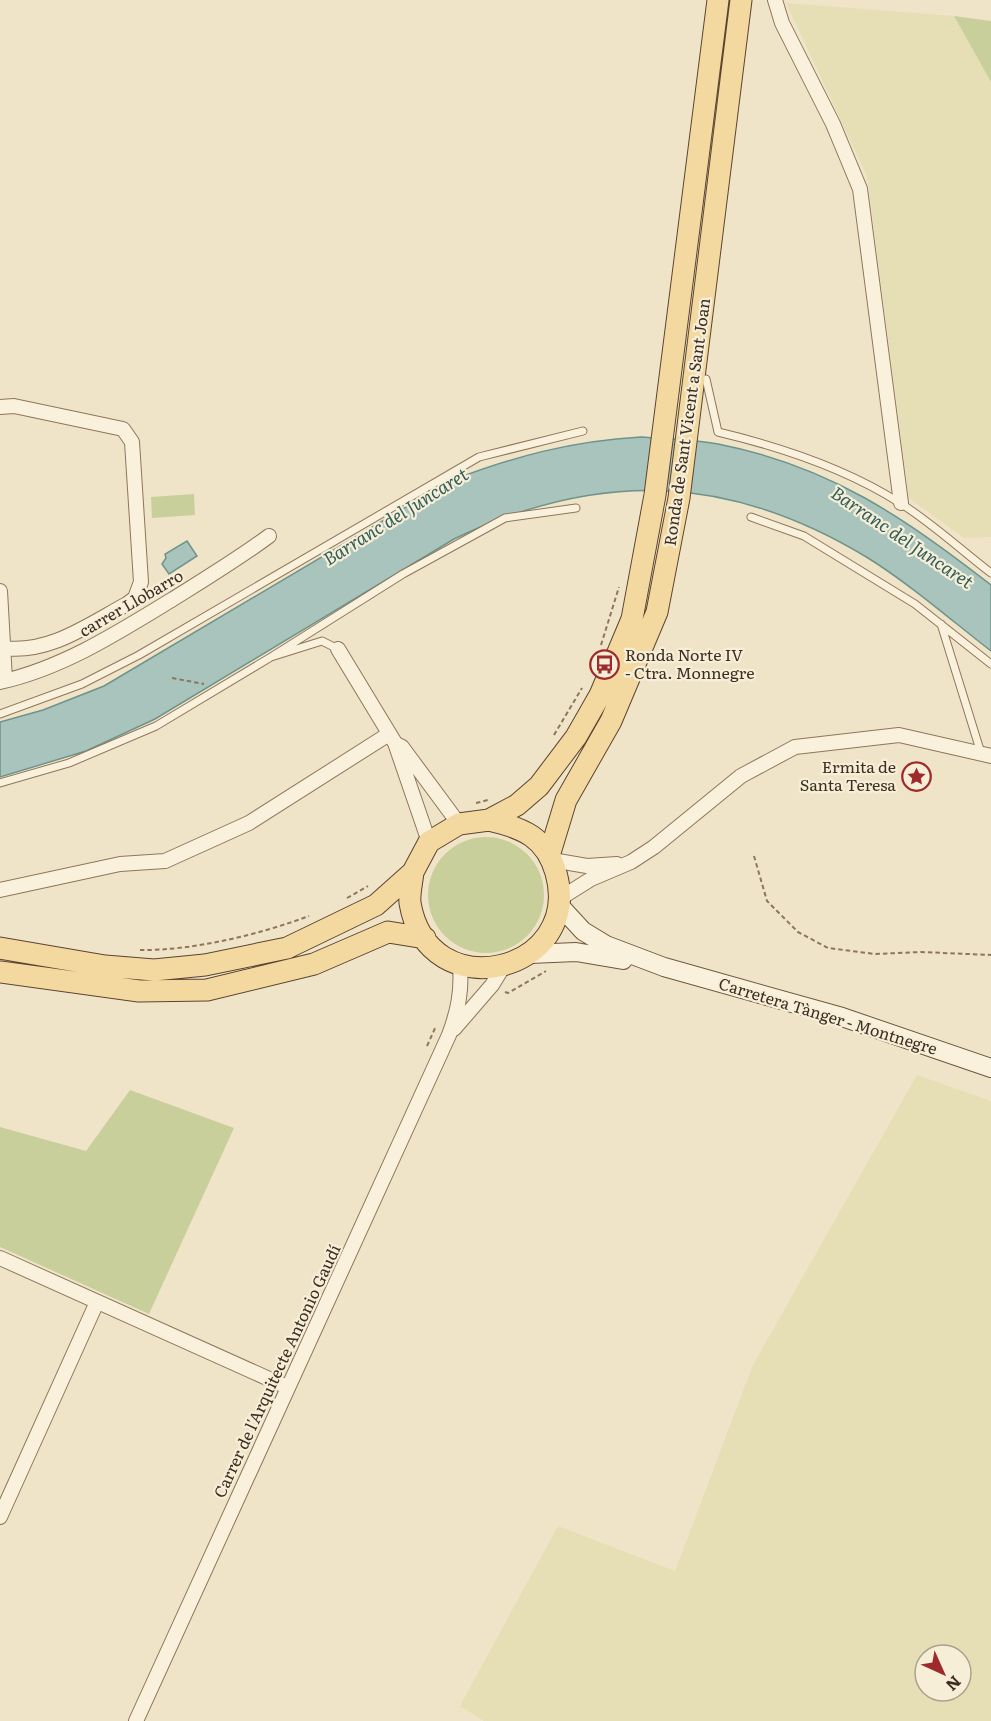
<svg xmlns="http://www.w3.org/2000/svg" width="991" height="1721" viewBox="0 0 991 1721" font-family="Literata,serif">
	<rect width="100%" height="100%" fill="#f0e4c8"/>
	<path fill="#e6deb5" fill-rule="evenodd" d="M786,3L954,16L991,82V537L964,538L909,498L867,176Z
		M917,1075L991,1101V1721H484L460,1706L558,1526L675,1571L753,1365ZM925,1655H961V1691H925Z"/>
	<path fill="#c9cf9b" d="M954,16L991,21V82Z
		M194,494L195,515L152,518L151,497Z
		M428 895a58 58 0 1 1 116 0a58 58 0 1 1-116 0Z
		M130,1090L234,1128L149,1314L0,1247V1127L86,1151Z"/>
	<path fill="#a9c4bc" stroke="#6f938a" stroke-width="1.5" d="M641,437C666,439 694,439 718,444C830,466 903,517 991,585V651C951,620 911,585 868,558C730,474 600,469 454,539L155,719L86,751L0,777V722L43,710L104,686L450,481C515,456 572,441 641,437Z
		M187,541L197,556L169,574L162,564L166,558L165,554Z"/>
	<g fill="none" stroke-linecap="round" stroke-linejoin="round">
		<defs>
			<path id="lane" d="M706,379L718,432C781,447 845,468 900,503C932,523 961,550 991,573
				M751,517L804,536L915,604L991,664
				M941,624L981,753
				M338,649L322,641L271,657L403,574L505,518L576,508
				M0,714L82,684L139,655L479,457L583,431
				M0,783L69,763L156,726L271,657"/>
			<path id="street" d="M775,0L782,23L833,124L860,189L901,503
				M0,407L14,406L123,429L132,442L141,582L135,598L127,604C88,625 49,654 3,648
				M0,591L5,680
				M338,649L395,743L429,842
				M0,682C63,668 119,632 173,599C205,579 238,559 269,536
				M396,744L402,747L459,824
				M552,860L587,866L617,864
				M0,890L120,864L165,861L249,823L389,734
				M559,899L591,879L631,862L654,847L741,776L795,747L899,735L991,756
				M454,1029L492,985L503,967
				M0,1258L287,1387
				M0,1517L97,1302
				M136,1721L449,1035C458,1011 462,991 460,965"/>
			<path id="secondary" d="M560,906L583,931L606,945L664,967L842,1017L991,1068
				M530,954L576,952L623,960"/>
			<path id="primary" d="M549,856L566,800L611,721L657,612L679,498L741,0
				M413,872C412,882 409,894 410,903C428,1010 584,973 556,873C546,837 523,828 489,820
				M0,948L105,966L154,970L205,965L287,948L376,905L413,872L429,842L459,824L489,820L517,805L539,786L576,737L600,695L632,619L655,495L718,0
				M0,972L139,991L207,990L314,964L388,932L425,938"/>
		</defs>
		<use href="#lane" stroke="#8d765c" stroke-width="9"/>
		<use href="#street" stroke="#8d765c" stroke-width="16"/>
		<use href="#secondary" stroke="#6f573f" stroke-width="20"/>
		<use href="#primary" stroke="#5b4430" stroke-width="23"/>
		<path stroke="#8d765c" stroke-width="2" stroke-dasharray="4.5 3" stroke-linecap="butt" d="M601,645L619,587
			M172,678L204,684
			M554,735L582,688
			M476,803L488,800
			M754,856L767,901L798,932L828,948L875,954L921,952L991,955
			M347,898L368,886
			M140,950C192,951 261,934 309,916
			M505,992L508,993L546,971
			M427,1046L436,1026"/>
		<use href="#lane" stroke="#faf1dc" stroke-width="7"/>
		<use href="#street" stroke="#faf1dc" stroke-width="14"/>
		<use href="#secondary" stroke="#faf1dc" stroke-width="18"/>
		<use href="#primary" stroke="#f3d9a0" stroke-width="21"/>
	</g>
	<defs>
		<symbol id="bus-ring" viewBox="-11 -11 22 22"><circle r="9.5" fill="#f7eed8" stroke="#9e2a2b" stroke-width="1.5"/><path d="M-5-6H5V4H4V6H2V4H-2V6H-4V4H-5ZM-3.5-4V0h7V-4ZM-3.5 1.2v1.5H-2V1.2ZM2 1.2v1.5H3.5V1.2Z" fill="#9e2a2b"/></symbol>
		<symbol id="sight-ring" viewBox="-11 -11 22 22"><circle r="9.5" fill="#f7eed8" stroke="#9e2a2b" stroke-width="1.5"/><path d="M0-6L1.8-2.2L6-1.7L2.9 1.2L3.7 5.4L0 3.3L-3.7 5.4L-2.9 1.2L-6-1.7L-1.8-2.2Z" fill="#9e2a2b"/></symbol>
	</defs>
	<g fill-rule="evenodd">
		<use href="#bus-ring" x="588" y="648" width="33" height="33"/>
		<use href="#sight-ring" x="900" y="760" width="33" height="33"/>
	</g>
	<g text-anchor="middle" stroke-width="4.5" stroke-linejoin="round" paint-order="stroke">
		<g font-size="16" fill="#3d2e20" stroke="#f7eed8">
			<text transform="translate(687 422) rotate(-82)" y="6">Ronda de Sant Vicent a Sant Joan</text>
			<text transform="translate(131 603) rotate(-30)" y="6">carrer Llobarro</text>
			<text transform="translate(828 1016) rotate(17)" y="6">Carretera Tànger - Montnegre</text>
			<text transform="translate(277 1371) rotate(-65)" y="6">Carrer de l'Arquitecte Antonio Gaudí</text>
		</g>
		<g font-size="16" fill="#3d2e20" stroke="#f7eed8" text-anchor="start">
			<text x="625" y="661">Ronda Norte IV<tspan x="625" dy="18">- Ctra. Monnegre</tspan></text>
			<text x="896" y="773" text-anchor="end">Ermita de<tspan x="896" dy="18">Santa Teresa</tspan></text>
		</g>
		<g font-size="18" font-style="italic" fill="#2f5d5a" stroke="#f7eed8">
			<text transform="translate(396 517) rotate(-32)" y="6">Barranc del Juncaret</text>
			<text transform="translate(902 538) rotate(34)" y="6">Barranc del Juncaret</text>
		</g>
	</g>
	<g transform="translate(943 1673) rotate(135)"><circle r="28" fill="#f7eed8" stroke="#ada18e" stroke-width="1.5"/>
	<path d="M0-4.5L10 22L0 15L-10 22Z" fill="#9e2a2b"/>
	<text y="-9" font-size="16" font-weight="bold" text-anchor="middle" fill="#3d2e20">N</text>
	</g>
</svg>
